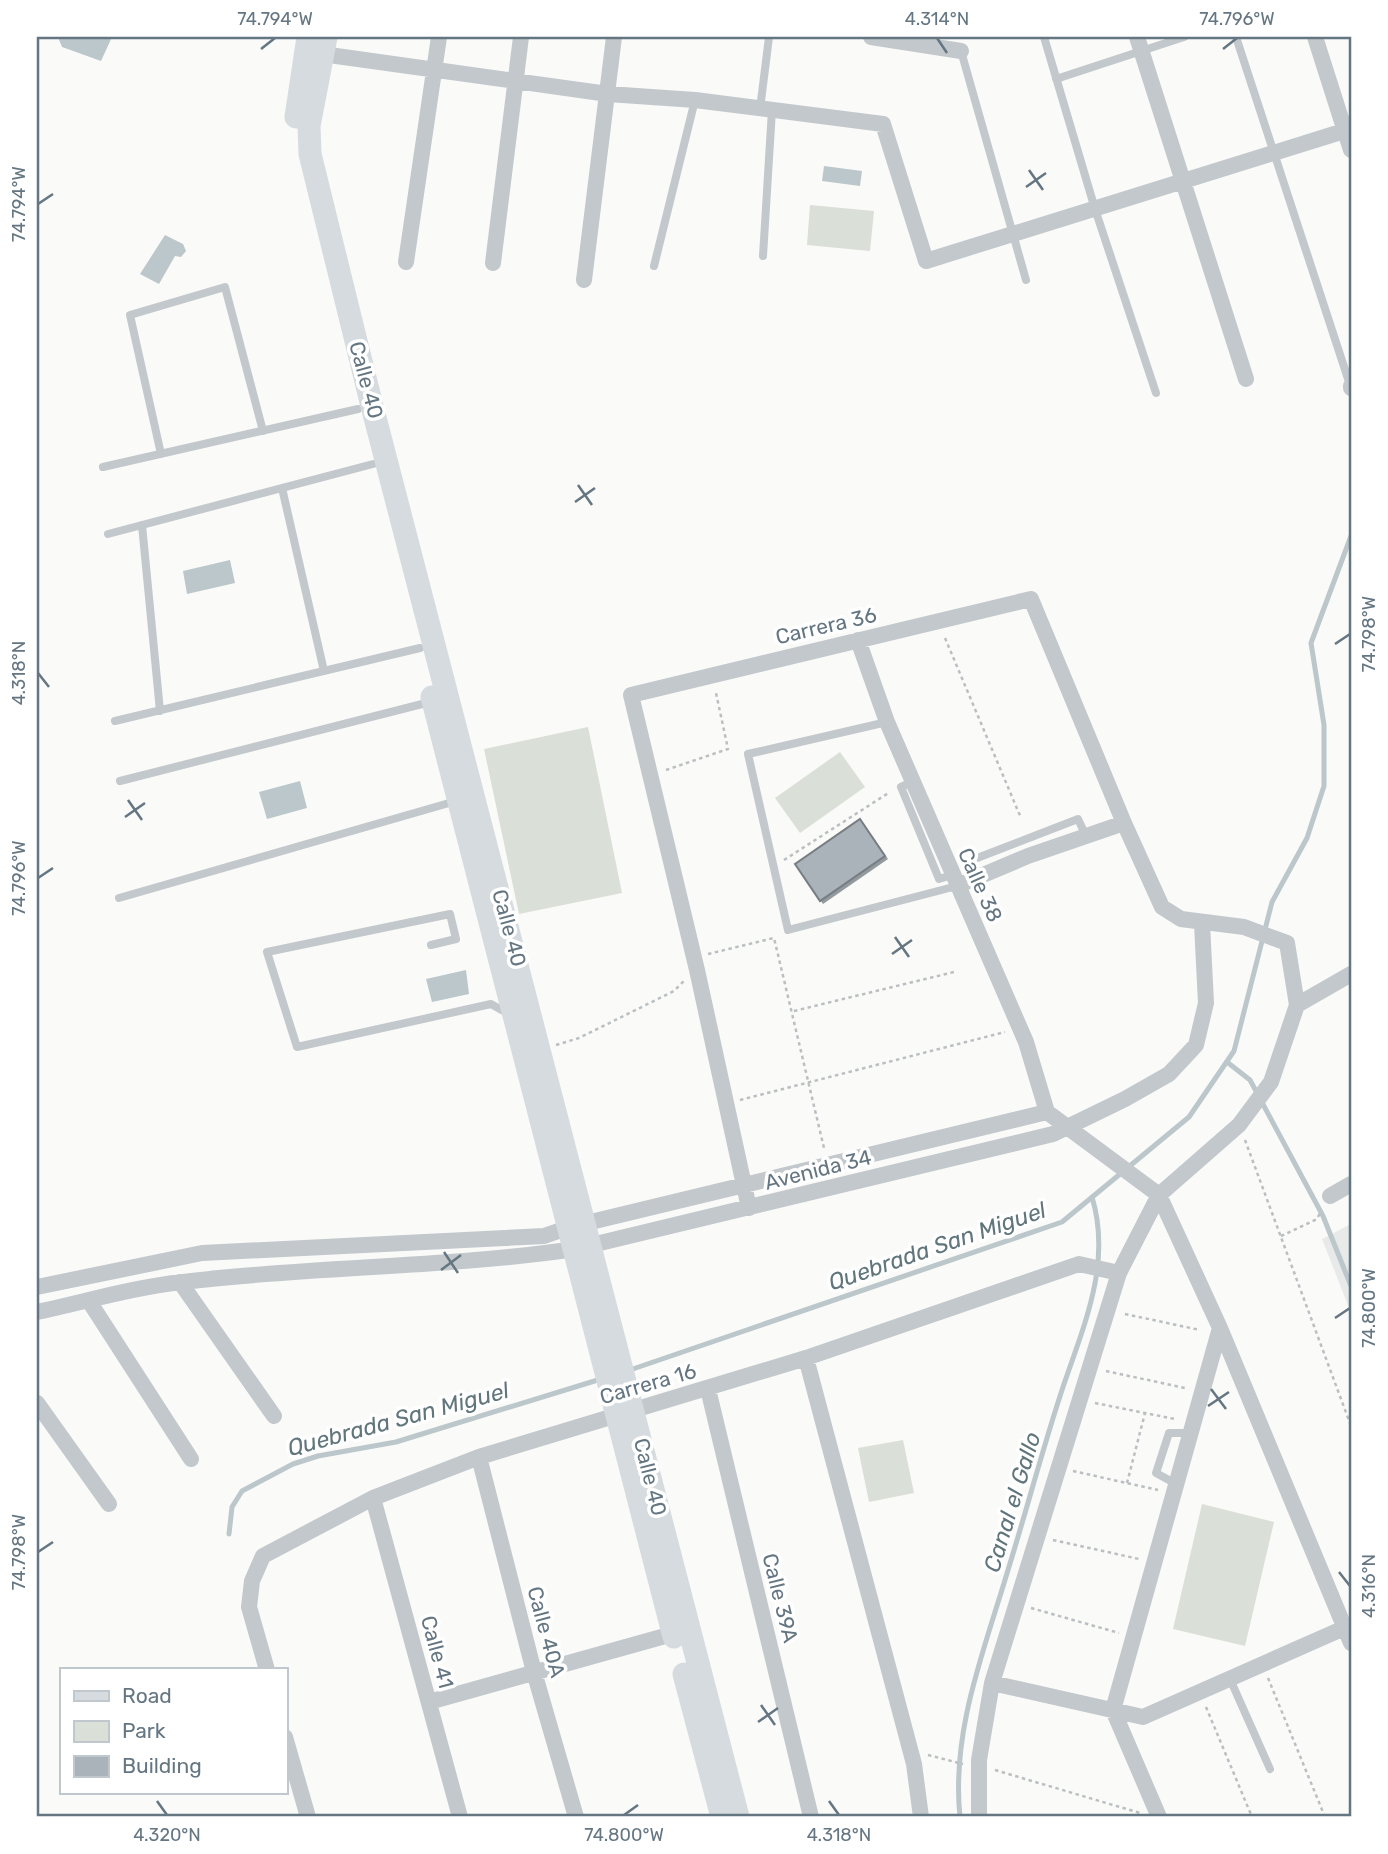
<svg xmlns="http://www.w3.org/2000/svg" width="1388" height="1854" viewBox="0 0 1388 1854" font-family="Rubik,sans-serif">
	<rect width="100%" height="100%" fill="#fafaf8"/>
	<path fill="#e8e9e9" d="M1351,1224V1313L1322,1239Z"/>
	<path fill="#dadfd7" d="M810,205L874,211L870,251L807,245Z
		M588,727L622,893L519,914L484,749Z
		M840,752L865,787L800,833L775,798Z
		M903,1440L914,1493L869,1502L858,1448Z
		M1202,1504L1274,1522L1245,1646L1173,1629Z"/>
	<path fill="#bbc7cb" d="M58,37H112L101,61L62,47Z
		M824,166L862,171L860,186L822,181Z
		M165,235L183,244L186,251L181,257L175,256L159,284L140,274Z
		M230,560L235,583L187,594L183,571Z
		M300,781L307,808L267,819L259,792Z
		M466,970L469,994L432,1002L426,979Z"/>
	<g fill="none" stroke-linecap="round" stroke-linejoin="round">
		<path stroke="#bbc7cb" stroke-width="5" d="M1227,1062L1250,1080L1323,1216L1351,1286
			M627,1371L1062,1222L1189,1117L1234,1051L1272,902L1307,838L1324,786V725L1311,643L1351,536
			M229,1534L232,1507L242,1491L293,1464L318,1456L396,1442L601,1379
			M960,1817C951,1731 984,1651 1008,1570C1027,1509 1043,1447 1063,1387C1084,1325 1112,1263 1092,1197"/>
		<path stroke="#bbbfc2" stroke-width="2.5" stroke-dasharray="3.5 3.5" stroke-linecap="butt" d="M945,638L1021,818
			M666,770L728,749L716,693
			M784,860L890,792
			M708,954L774,938L824,1148
			M794,1011L954,972
			M556,1045L579,1038L674,991L684,981
			M740,1100L1005,1032
			M1245,1140L1351,1426
			M1281,1236L1317,1219L1321,1211
			M1125,1314L1200,1330
			M1106,1371L1185,1388
			M1095,1403L1175,1419
			M1073,1471L1158,1490
			M1127,1483L1145,1413
			M1053,1540L1139,1559
			M1031,1608L1119,1633
			M1268,1678L1325,1817
			M1206,1707L1252,1817
			M928,1755L963,1764
			M995,1770L1140,1813"/>
		<path stroke="#c3c8cc" stroke-width="8" d="M1044,37L1095,209L1156,393
			M1236,37L1351,388
			M961,51L1026,280
			M1056,79L1184,37
			M760,109L769,37
			M763,256L772,110
			M654,266L695,100
			M161,454L130,315L225,287L263,431
			M103,467L358,409
			M282,488L324,671
			M142,525L160,711
			M108,534L373,464
			M115,721L420,648
			M887,722L748,754L788,930L957,886
			M120,781L430,702
			M912,782L901,787L939,879L952,875
			M977,878L972,860L1078,819L1086,836
			M119,898L456,801
			M431,945L456,939L450,914L267,952L297,1047L491,1004L507,1013
			M1178,1485L1156,1473L1169,1433H1190
			M1230,1679L1270,1769"/>
		<path stroke="#c3c8cc" stroke-width="16" d="M871,37L961,51
			M1137,37L1246,379
			M1315,37L1351,150
			M322,54L608,94L695,100L883,124L926,261L1344,131
			M406,262L439,37
			M493,263L521,37
			M584,280L614,37
			M1351,388V386
			M858,640L887,722L1026,1042L1047,1112L1159,1195L1220,1328L1351,1643
			M957,886L1028,856L1124,823
			M1297,1005L1351,974
			M1330,1196L1351,1184
			M180,1282L274,1416
			M37,1287L202,1253L544,1236L570,1227L1047,1112
			M89,1301L191,1459
			M37,1312C85,1302 134,1287 183,1282C313,1266 445,1268 575,1249L1053,1134L1125,1099L1169,1074L1196,1045L1206,1003L1202,924
			M806,1358L914,1764L921,1817
			M708,1389L811,1817
			M37,1403L109,1504
			M479,1457L534,1672L576,1817
			M373,1498L460,1817
			M267,1670L249,1607L252,1581L263,1556L373,1498L479,1457L806,1358L1079,1264L1119,1273L1159,1195L1239,1125L1271,1082L1297,1005L1287,943L1244,927L1181,919L1162,907L1124,823L1031,599L631,695L697,970L749,1208
			M992,1683L1143,1717L1351,1625
			M429,1702L683,1631
			M285,1737L308,1817
			M979,1817V1760L992,1683L1119,1273
			M1159,1817L1113,1710L1220,1328"/>
		<path stroke="#d6dbdf" stroke-width="23" d="M326,37L309,126L310,154L372,406L738,1817
			M296,117L308,37
			M432,697L674,1637
			M684,1674L722,1817"/>
	</g>
	<path fill="#929a9f" d="M860,819L888,859L823,904L795,864Z"/>
	<path fill="#aab3b9" stroke="#777d82" stroke-width="2" d="M860,819L885,856L820,901L795,864Z"/>
	<path fill="none" stroke="#657683" stroke-width="2.5" d="M937,38L947,53M261,49L275,38M1223,49L1237,38M1029,170L1043,190M1026,187L1046,173M38,204L53,194M578,485L592,505M575,502L595,488M1335,644L1350,634M38,673L49,687M128,800L142,820M125,817L145,803M38,878L53,868M895,937L909,957M892,954L912,940M444,1252L458,1273M441,1270L461,1255M1335,1318L1350,1308M1211,1389L1226,1409M1208,1406L1229,1392M38,1552L53,1542M1339,1572L1350,1586M761,1705L775,1725M758,1722L778,1708M157,1801L167,1815M829,1801L839,1815M624,1815L638,1805"/>
	<g text-anchor="middle" stroke-width="7" stroke-linejoin="round" paint-order="stroke">
		<g font-size="21" fill="#657683" stroke="#fff">
			<text transform="translate(366 380) rotate(75)" y="7">Calle 40</text>
			<text transform="translate(826 626) rotate(-13)" y="7">Carrera 36</text>
			<text transform="translate(980 885) rotate(66)" y="7">Calle 38</text>
			<text transform="translate(509 928) rotate(75)" y="7">Calle 40</text>
			<text transform="translate(818 1170) rotate(-14)" y="7">Avenida 34</text>
			<text transform="translate(648 1384) rotate(-16)" y="7">Carrera 16</text>
			<text transform="translate(650 1477) rotate(76)" y="7">Calle 40</text>
			<text transform="translate(780 1598) rotate(76)" y="7">Calle 39A</text>
			<text transform="translate(546 1632) rotate(75)" y="7">Calle 40A</text>
			<text transform="translate(437 1652) rotate(75)" y="7">Calle 41</text>
		</g>
		<g font-size="23" font-style="italic" fill="#60757c" stroke="#fff">
			<text transform="translate(937 1246) rotate(-19)" y="8">Quebrada San Miguel</text>
			<text transform="translate(398 1419) rotate(-15)" y="8">Quebrada San Miguel</text>
			<text transform="translate(1012 1502) rotate(-73)" y="8">Canal el Gallo</text>
		</g>
	</g>
	<rect width="1388" height="1854" fill="none" stroke="#ffffff" stroke-width="77"/>
	<rect x="60" y="1668" width="228" height="126" fill="#ffffff" stroke="#c1c8cd" stroke-width="2"/>
	<rect x="74" y="1691" width="35" height="10" fill="#d6dbdf" stroke="#c1c8cd" stroke-width="2"/>
	<text x="122" y="1703" font-size="21" fill="#657683">Road</text>
	<rect x="74" y="1721" width="35" height="21" fill="#dadfd7" stroke="#c1c8cd" stroke-width="2"/>
	<text x="122" y="1738" font-size="21" fill="#657683">Park</text>
	<rect x="74" y="1756" width="35" height="21" fill="#aab3b9" stroke="#c1c8cd" stroke-width="2"/>
	<text x="122" y="1773" font-size="21" fill="#657683">Building</text>
	<rect x="38" y="38" width="1312" height="1777" fill="none" stroke="#657683" stroke-width="2.5"/>
	<g font-size="18" text-anchor="middle" fill="#657683">
		<text x="275" y="25">74.794°W</text>
		<text x="937" y="25">4.314°N</text>
		<text x="1237" y="25">74.796°W</text>
		<text transform="translate(19 204) rotate(-90)" y="6">74.794°W</text>
		<text transform="translate(1369 634) rotate(-90)" y="6">74.798°W</text>
		<text transform="translate(19 673) rotate(-90)" y="6">4.318°N</text>
		<text transform="translate(19 878) rotate(-90)" y="6">74.796°W</text>
		<text transform="translate(1369 1308) rotate(-90)" y="6">74.800°W</text>
		<text transform="translate(19 1552) rotate(-90)" y="6">74.798°W</text>
		<text transform="translate(1369 1586) rotate(-90)" y="6">4.316°N</text>
		<text x="167" y="1841">4.320°N</text>
		<text x="624" y="1841">74.800°W</text>
		<text x="839" y="1841">4.318°N</text>
	</g>
</svg>
